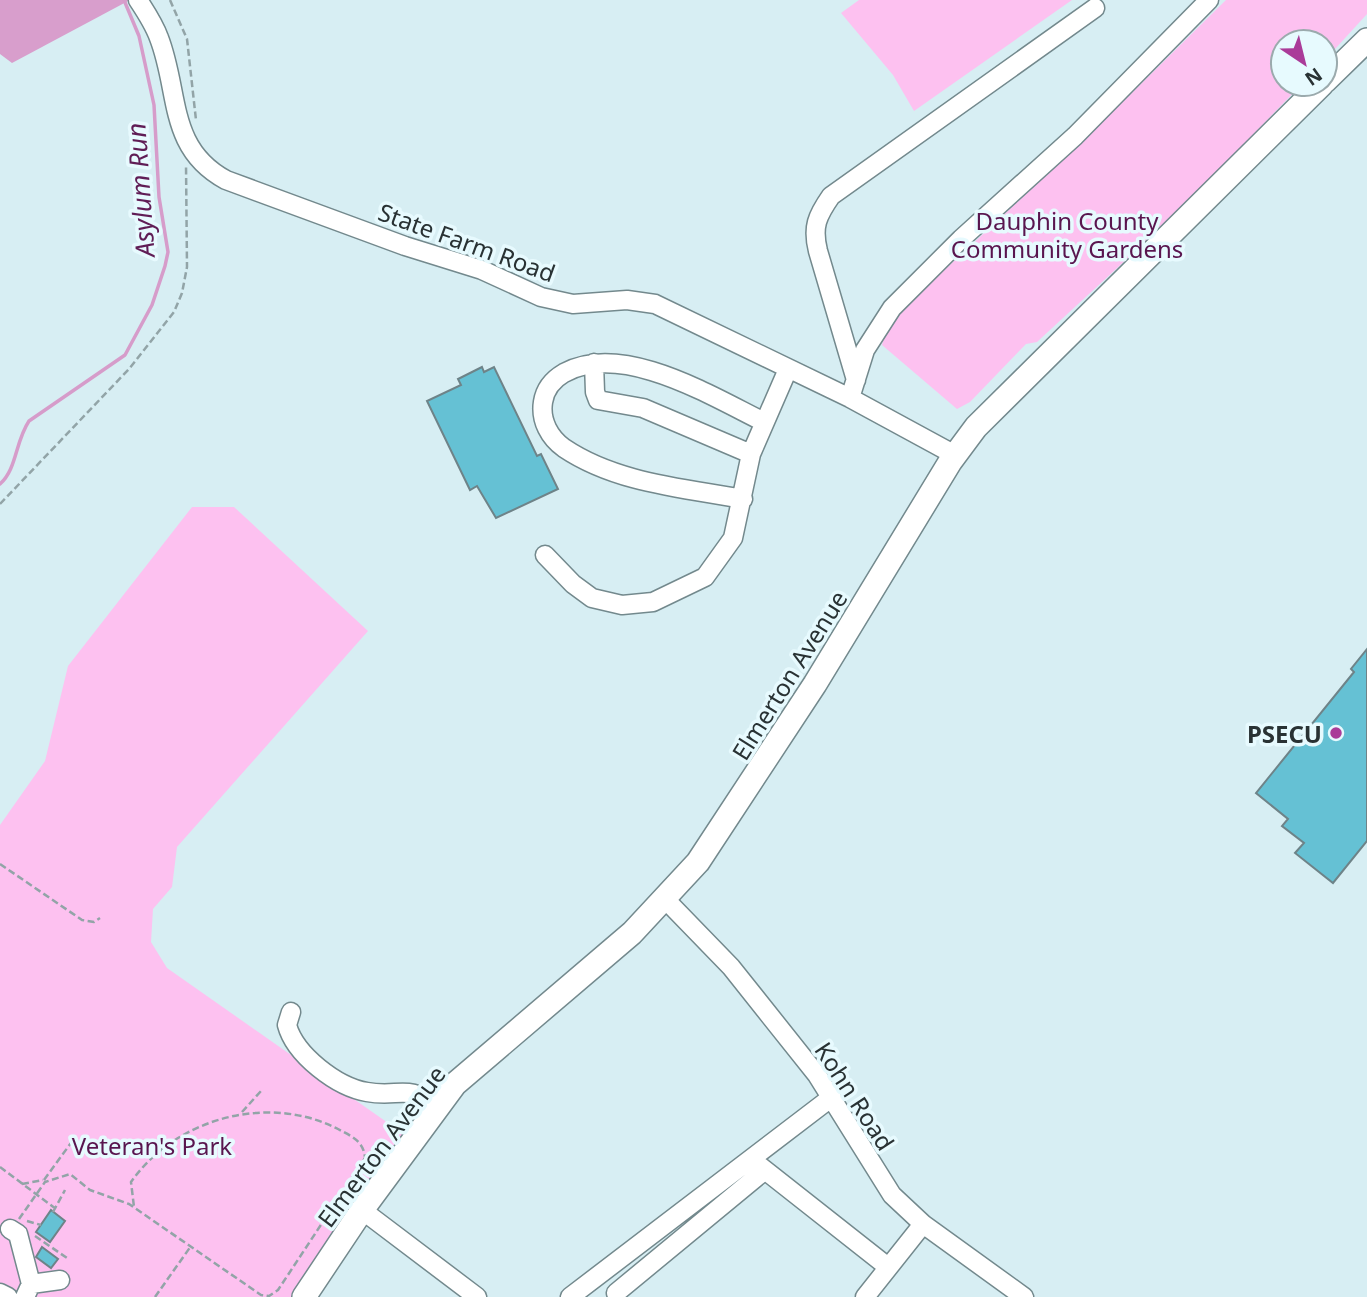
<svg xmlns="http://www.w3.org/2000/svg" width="1367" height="1297" viewBox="0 0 1367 1297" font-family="'Noto Sans',sans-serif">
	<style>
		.green { fill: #fdc1f0 }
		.forest { fill: #d89ecc }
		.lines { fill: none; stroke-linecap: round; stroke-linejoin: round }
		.stream { stroke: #d69cca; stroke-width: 3.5 }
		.building { fill: #65c1d4; stroke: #6e8388; stroke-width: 2 }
		.minor-casing { stroke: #73898d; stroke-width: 21 }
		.major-casing { stroke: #73898d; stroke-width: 26 }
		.path { stroke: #92a4a7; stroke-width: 2.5; stroke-dasharray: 7 3.5; stroke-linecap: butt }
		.minor { stroke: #fff; stroke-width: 18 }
		.major { stroke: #fff; stroke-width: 23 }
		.poi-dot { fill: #aa3b99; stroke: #e7fafe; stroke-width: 2.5 }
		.labels { text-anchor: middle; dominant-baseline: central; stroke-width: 7; stroke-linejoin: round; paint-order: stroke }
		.park-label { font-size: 24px; fill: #59154f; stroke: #e7fafe }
		.street-label { font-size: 24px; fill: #293234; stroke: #e7fafe }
		.poi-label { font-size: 24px; font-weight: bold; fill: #293234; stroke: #e7fafe; text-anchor: end }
		.water-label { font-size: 26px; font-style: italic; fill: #601d56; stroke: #e7fafe }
	</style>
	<rect width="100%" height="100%" fill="#d7eef3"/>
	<path class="green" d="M859,0H1072L914,111L893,75L841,13Z
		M1226,0H1367V14L1325,60V42H1283V84H1302L1180,210L1037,342L1026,344L970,402L957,409L882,345L887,328L896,315L1082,142Z
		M192,507H234L368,631L177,847L172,887L153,909L151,942L167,968L408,1137L297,1297H18L0,1287V825L45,761L68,666Z"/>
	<path class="forest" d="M0,0H130L12,63L0,54Z"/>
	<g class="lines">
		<path class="stream" d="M0,484C17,469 15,442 29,421L125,355L152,305L165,266L168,252L159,197L154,105L139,36L124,0"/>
	</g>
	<path class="building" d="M482,367L484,372L494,367L537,456L541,454L558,489L496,518L477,486L470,490L427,401L461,385L458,379Z
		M1367,649V841L1333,883L1295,853L1304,843L1282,826L1288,819L1256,793L1354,672L1351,669Z
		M51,1210L65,1221L50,1242L36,1232Z
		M42,1247L58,1259L51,1268L36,1257Z"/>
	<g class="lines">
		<g class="minor-casing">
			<path id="minor" d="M138,0C146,12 154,24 159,38C180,92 167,148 226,180L405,246L482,270L541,297L573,304L627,300L655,304L850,398L955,455
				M594,363L595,392L598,400L643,408L751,454
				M856,380L818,251C812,227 817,216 831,196L1095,8
				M850,398L865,350L892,308L961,239L1075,136L1209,0
				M743,499C683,488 616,483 564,448C550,438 540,421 543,402C545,389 552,380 564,373C622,341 711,396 764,422
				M545,555L573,584L592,598L622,605L653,602L705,577L733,538L751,454L788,369
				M666,900L731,967L817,1075L892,1195L923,1224L1024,1297
				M291,1012L287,1025C295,1055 337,1087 367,1092C400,1098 405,1083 439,1106
				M756,1163L888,1267
				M362,1210L477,1297
				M10,1229L18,1234L31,1284L25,1297
				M31,1284L60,1280
				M0,1293L8,1297
				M616,1293L765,1170
				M570,1297L832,1097
				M865,1297L923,1224"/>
		</g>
		<g class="major-casing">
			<path id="major" d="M1325,81L1367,40
				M304,1297L362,1210L455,1084L632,933L698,862L815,684L950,462L976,427L1322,84"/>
		</g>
		<path class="path" d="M170,0L187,39L196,120
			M0,504L129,369L174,312L182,293L187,267L186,164
			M0,864L82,920L94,922L100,918
			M242,1112L261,1091
			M0,1167L56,1209
			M44,1180L76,1136
			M22,1184L43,1180
			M53,1212L65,1190
			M19,1219L45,1182L70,1174L90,1190L129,1204L261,1295L269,1296L278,1290L365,1158C364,1141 351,1136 338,1129C268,1093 176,1118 131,1182L134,1207
			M27,1221L41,1225
			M35,1236L67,1258
			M155,1297L191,1246"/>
		<use href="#minor" class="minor"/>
		<use href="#major" class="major"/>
	</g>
	<circle class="poi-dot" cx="1336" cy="733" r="7"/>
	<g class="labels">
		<g class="park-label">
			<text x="1067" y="220">Dauphin County<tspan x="1067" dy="28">Community Gardens</tspan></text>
			<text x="152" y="1145">Veteran's Park</text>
		</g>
		<g class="street-label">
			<text transform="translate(467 242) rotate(20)">State Farm Road</text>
			<text transform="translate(789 675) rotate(-58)">Elmerton Avenue</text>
			<text transform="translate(855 1096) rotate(57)">Kohn Road</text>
			<text transform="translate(381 1146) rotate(-53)">Elmerton Avenue</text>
		</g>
		<g class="poi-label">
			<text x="1322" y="733">PSECU</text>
		</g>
		<g class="water-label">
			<text transform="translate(140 190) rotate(-94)">Asylum Run</text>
		</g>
	</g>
	<g transform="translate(1304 63) rotate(145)"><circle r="33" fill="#e7fafe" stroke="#9baaad" stroke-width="2"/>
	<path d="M0-5L12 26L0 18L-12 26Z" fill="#aa3b99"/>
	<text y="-10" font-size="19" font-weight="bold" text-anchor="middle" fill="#293234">N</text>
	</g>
</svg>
